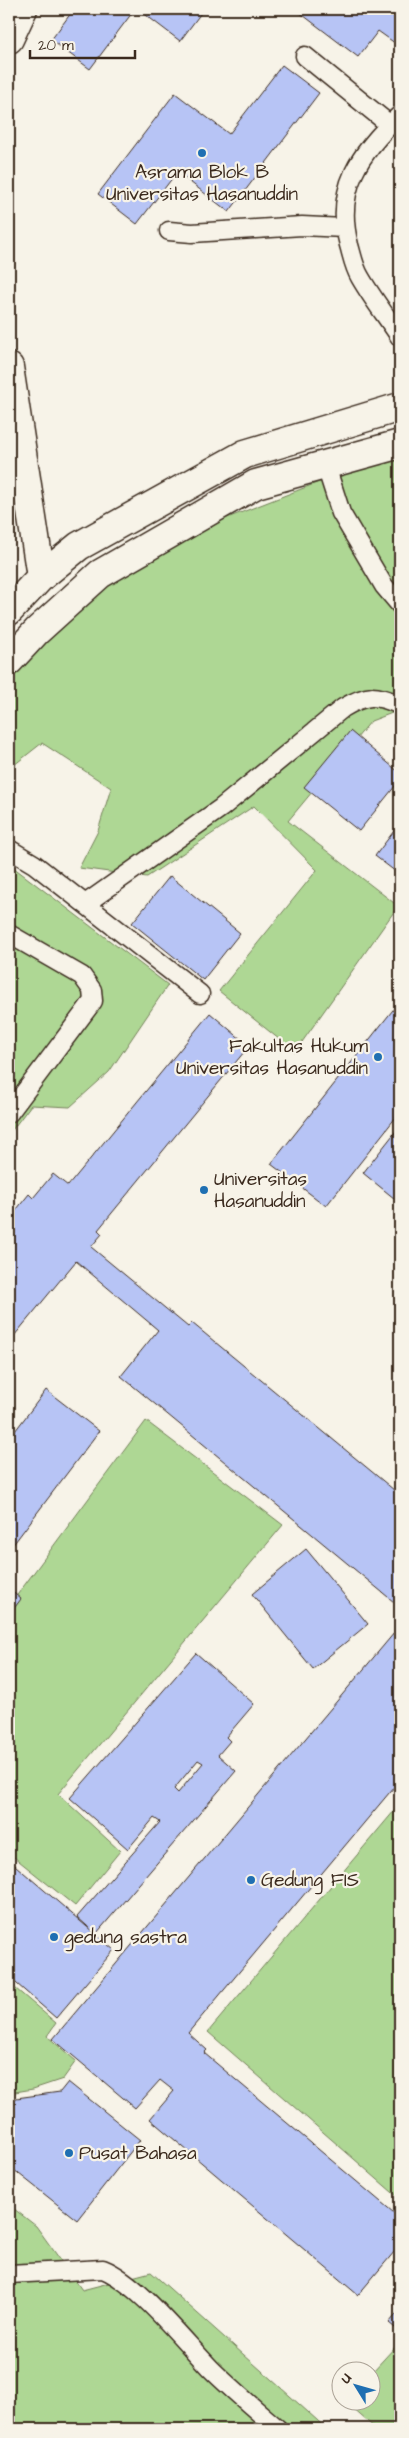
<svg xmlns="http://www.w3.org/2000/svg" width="409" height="2438" viewBox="0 0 409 2438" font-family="'Architects Daughter',sans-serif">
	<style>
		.green { fill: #aed794; stroke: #748059 }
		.building { fill: #b7c4f5; stroke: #3b2a1e; fill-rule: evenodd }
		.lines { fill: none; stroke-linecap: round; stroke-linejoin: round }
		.lane-casing { stroke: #3b2a1e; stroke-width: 21 }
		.street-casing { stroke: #3b2a1e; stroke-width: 31 }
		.secondary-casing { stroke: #3b2a1e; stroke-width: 31 }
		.lane { stroke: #f7f3e8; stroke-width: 18 }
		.street { stroke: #f7f3e8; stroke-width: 28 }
		.secondary { stroke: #f7f3e8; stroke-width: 28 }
		.poi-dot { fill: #1f6fb2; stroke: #f7f3e8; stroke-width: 2 }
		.labels { text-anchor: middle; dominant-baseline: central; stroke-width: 4.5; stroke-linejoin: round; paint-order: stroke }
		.poi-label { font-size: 19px; fill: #3b2a1e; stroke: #f7f3e8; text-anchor: start }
	</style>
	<rect width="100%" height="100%" fill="#f7f3e8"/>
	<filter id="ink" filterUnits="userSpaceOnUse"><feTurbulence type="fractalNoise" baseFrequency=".02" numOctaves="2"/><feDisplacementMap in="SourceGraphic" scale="10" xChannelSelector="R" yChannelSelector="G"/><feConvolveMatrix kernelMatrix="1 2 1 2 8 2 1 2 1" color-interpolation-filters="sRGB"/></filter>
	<g filter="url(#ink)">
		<path class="green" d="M400,453V710L371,721L288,821L398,906L295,1052L219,991L317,870L254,806L147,877L79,868L98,831L111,788L42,743L9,769V681L50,636L109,584L217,522L383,457Z
			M9,864L168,985L109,1072L70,1107L31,1105L9,1134Z
			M146,1421L283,1525L58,1794L120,1851L75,1906L9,1853V1606Z
			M400,1804V2199L208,2032Z
			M9,1983L56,2023L47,2036L76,2061L63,2079L33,2089L9,2093Z
			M9,2205L36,2226L82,2290L151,2272L327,2429H9Z
			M396,2346L400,2349V2429H376L344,2401L372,2400V2372Z"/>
		<path class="building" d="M74,9H135L90,69L51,40Z
			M138,9H204L180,41Z
			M295,9H400V44L399,46L378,31L358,57Z
			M282,65L319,93L229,212L177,172L137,224L98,194L175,93L229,134Z
			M350,731L400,773V780L359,831L304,787Z
			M400,823V875L375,856Z
			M170,876L240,933L203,980L132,923Z
			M400,1001V1112L326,1206L271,1164Z
			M210,1013L249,1046L98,1230L102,1234L91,1247L188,1327L192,1323L400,1495V1607L121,1376L158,1330L76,1261L9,1342V1219L29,1194L33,1198L53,1174L68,1186Z
			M400,1126V1203L363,1173Z
			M46,1390L99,1431L9,1550V1439Z
			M306,1549L368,1624L313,1669L252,1594Z
			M9,1589L21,1599L9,1615Z
			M400,1626V1780L188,2033L207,2050L204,2053L400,2218V2245L358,2295L150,2119L174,2091L160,2080L135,2108L53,2039Z
			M196,1653L254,1704L226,1737L230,1741L218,1755L236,1771L96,1934L77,1917L160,1822L154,1818L128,1849L70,1798ZM198,1760L203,1763L178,1793L174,1789Z
			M9,1860L114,1950L56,2018L9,1977Z
			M68,2082L140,2140L77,2220L9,2166V2099L60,2092Z
			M400,2310V2332L389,2323Z"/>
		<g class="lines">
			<g class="lane-casing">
				<path id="lane" d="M305,56L390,125
					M400,115C360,152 334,189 349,245C352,255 354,267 360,277C372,298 387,317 400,337
					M169,231L192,233L302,226L344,228
					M325,463L341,513L384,586L400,605
					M9,849L34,864L85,904L221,808L343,708C367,694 375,694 400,705
					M85,904L200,994
					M9,934L82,976L92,990L93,1001L9,1113
					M9,2274L103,2269C138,2283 183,2340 210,2368C231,2389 255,2409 278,2429"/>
			</g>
			<g class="street-casing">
				<path id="street" d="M9,39L23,9
					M9,367L41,577"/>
			</g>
			<g class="secondary-casing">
				<path id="secondary" d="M9,611L41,577L79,546L245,454L400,407
					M9,661L37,631L100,574L256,484L400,444"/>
			</g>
			<use href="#lane" class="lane"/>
			<use href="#street" class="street"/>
			<use href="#secondary" class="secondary"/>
		</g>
	</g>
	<g class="poi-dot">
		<circle cx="202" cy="153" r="5"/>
		<circle cx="378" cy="1057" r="5"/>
		<circle cx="204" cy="1190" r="5"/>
		<circle cx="251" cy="1880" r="5"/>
		<circle cx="54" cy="1937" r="5"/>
		<circle cx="69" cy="2153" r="5"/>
	</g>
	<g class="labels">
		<g class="poi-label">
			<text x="202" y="172" text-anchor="middle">Asrama Blok B<tspan x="202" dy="22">Universitas Hasanuddin</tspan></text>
			<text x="368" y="1046" text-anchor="end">Fakultas Hukum<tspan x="368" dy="22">Universitas Hasanuddin</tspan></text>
			<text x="214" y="1179">Universitas<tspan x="214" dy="22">Hasanuddin</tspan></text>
			<text x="261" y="1880">Gedung FIS</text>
			<text x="64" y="1937">gedung sastra</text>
			<text x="79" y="2153">Pusat Bahasa</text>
		</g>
	</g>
	<rect width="409" height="2438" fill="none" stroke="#f7f3e8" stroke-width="30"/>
	<rect x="15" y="15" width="379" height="2408" fill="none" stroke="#3b2a1e" stroke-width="2" filter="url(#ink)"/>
	<g transform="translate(356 2386) rotate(307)"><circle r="24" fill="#f7f3e8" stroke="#aca397"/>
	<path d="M0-4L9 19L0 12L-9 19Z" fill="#1f6fb2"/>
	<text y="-8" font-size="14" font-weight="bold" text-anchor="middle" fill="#3b2a1e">U</text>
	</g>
	<path d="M30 50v8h105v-8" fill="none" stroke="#3b2a1e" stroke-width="2.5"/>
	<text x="38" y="50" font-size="15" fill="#3b2a1e" stroke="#f7f3e8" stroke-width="4" paint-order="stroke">20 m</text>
</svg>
